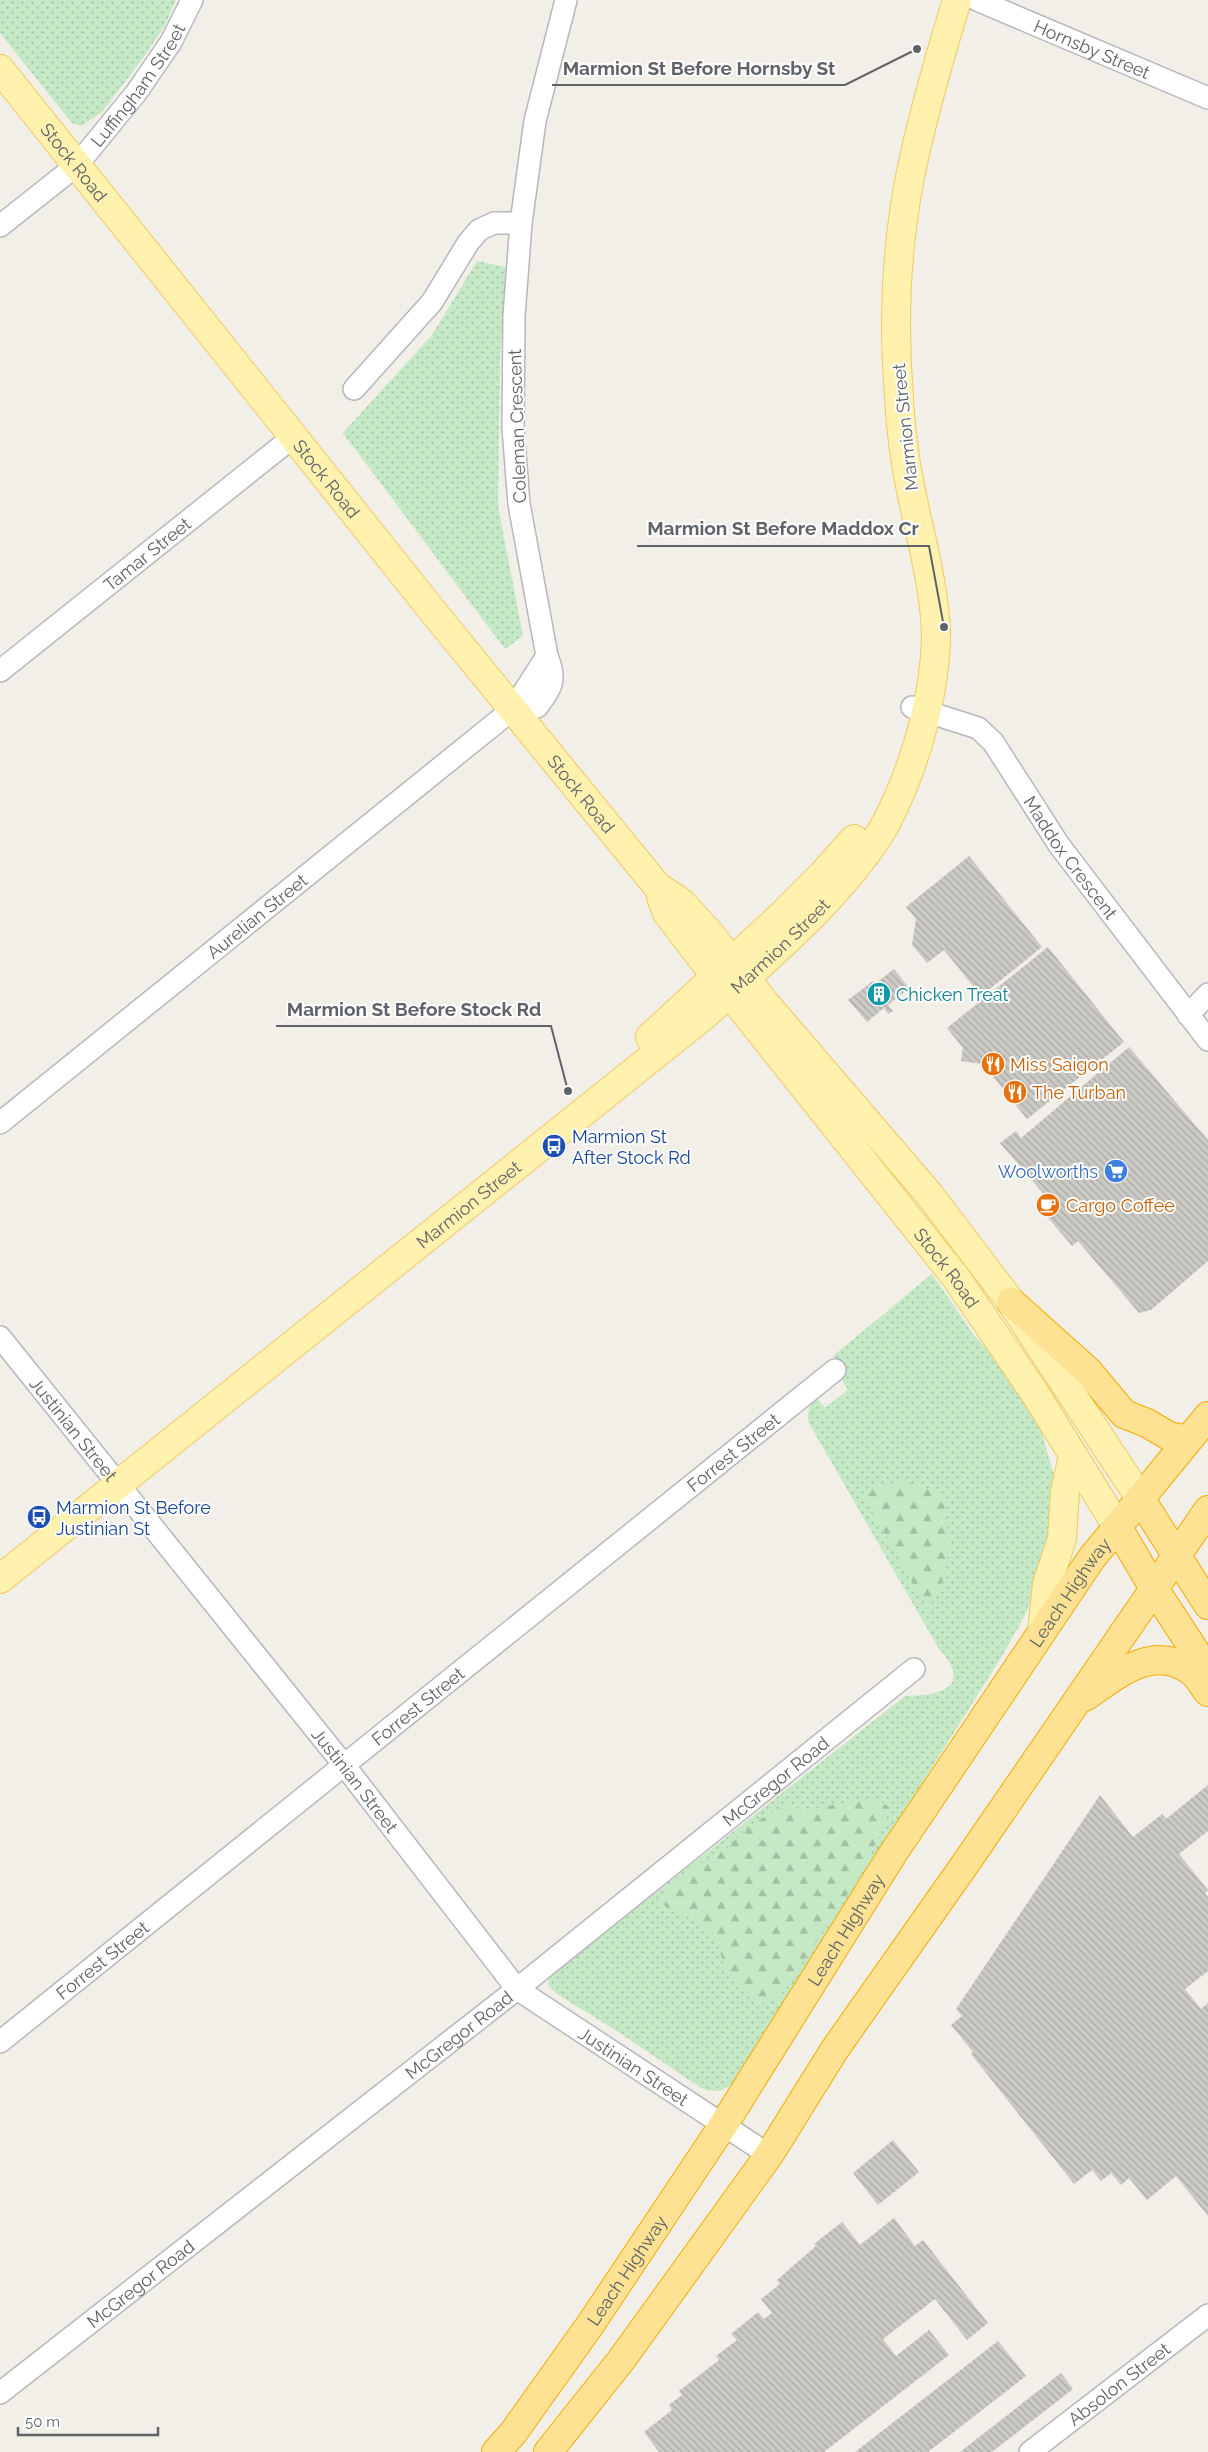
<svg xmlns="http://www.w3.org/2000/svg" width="1208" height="2452" viewBox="0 0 1208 2452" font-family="Raleway,sans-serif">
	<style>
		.grass { fill: url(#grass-dots) }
		.forest { fill: url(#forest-firs) }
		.building { fill: url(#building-back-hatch) }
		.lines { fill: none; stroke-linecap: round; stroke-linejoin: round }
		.minor-casing { stroke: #b5b8bc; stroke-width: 24 }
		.major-casing { stroke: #f2c960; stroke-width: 30 }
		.highway-casing { stroke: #f9ab00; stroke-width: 30 }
		.minor { stroke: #fff; stroke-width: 21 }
		.major { stroke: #fff2af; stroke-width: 28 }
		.highway { stroke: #fde293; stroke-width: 28 }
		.labels { text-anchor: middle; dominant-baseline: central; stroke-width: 4; stroke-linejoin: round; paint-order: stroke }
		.street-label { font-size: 18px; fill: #5f6368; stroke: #fff }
		.culture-label { font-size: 18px; fill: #0d838f; stroke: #fff; text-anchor: start }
		.food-label { font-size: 18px; fill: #c56008; stroke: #fff; text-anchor: start }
		.transit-label { font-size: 18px; fill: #164399; stroke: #fff; text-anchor: start }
		.shop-label { font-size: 18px; fill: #366cbe; stroke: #fff; text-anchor: end }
		.leader { fill: none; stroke: #5f6368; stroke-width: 2 }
		.callout-dot { fill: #5f6368; stroke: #fff; stroke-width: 2 }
		.callout-label { font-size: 19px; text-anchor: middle; font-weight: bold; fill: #5f6368; stroke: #fff; stroke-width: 4; stroke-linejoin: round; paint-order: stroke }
	</style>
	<defs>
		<pattern id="grass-dots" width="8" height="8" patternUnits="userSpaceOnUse" patternTransform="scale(1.25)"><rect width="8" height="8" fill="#c5e8c5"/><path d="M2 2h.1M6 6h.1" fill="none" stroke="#a3c0a4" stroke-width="1.8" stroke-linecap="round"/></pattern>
		<pattern id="forest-firs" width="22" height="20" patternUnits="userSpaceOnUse" patternTransform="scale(1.25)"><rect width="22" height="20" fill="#c5e8c5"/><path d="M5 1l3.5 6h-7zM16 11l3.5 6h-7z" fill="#a3c0a4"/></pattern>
		<pattern id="building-back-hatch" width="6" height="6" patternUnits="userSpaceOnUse" patternTransform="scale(1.25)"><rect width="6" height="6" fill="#cccac5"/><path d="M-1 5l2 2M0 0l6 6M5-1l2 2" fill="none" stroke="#a9a8a4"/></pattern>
	</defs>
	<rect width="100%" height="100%" fill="#f1efe8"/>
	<path class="grass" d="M0,0H176L165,25L143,58L102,112L81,126L72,123L0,33Z
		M477,261L506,267L500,363L498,506L523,636L505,649L343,433L432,335Z
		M932,1274L973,1334L1009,1374L1042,1433L1055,1479L1051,1555L1023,1619L1002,1656L734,2082C723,2092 716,2093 701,2088L617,2031L557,1994L548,1985L549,1977L905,1696C940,1696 974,1687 939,1649L809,1423C807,1413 808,1405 817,1398L825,1408L848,1390L841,1378L847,1372L833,1356Z"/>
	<path class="forest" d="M905,1481L942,1495C951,1538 953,1572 928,1609L862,1494L871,1488Z
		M861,1800H879L890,1808C867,1876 816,1940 777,2000L761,2003L741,1991L726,1972L715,1935L697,1920L658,1903L668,1883L727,1848L750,1825L785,1805L806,1810Z"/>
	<path class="building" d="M969,856L1042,947L981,996L944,950L927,963L912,945L916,919L906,907Z
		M1048,947L1124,1042L1027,1119L983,1064L961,1061L963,1048L947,1028Z
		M894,969L909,988L888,1005L893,1011L888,1014L884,1008L867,1022L848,1000L873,981L875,984Z
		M1129,1047L1208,1140V1261L1151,1310L1139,1313L1078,1241L1072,1246L1039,1207L1048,1199L1000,1143L1016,1131L1021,1138Z
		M1208,1785V1831L1179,1854L1208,1890L1205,1893L1208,1897V1971L1185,1989L1201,2009L1208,2003V2216L1176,2176L1147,2200L1129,2178L1121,2185L1111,2173L1101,2181L1092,2170L1074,2184L971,2054L973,2052L951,2025L962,2016L956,2009L1100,1795L1133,1837L1162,1814L1166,1819Z
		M893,2140L919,2172L878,2205L853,2173Z
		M894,2218L915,2246L923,2240L988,2323L967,2340L935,2299L883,2339L896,2356L929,2330L949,2355L824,2452H659L644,2432L672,2410L669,2405L682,2395L679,2391L719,2360L716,2356L737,2340L731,2334L758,2312L764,2319L772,2313L761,2299L780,2284L777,2280L816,2246L814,2244L842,2222L860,2245Z
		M998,2341L1026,2376L928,2452H855Z
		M1061,2373L1073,2389L992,2452H960Z"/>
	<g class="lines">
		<g class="minor-casing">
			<g id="minor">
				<path id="s1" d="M977,0L1208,98"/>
				<path id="s2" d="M0,226L77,165L136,93L171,42L192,0"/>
				<path d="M354,389L432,302L468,243L479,230L494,223H521"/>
				<path id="s3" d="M0,671L293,437"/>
				<path id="s4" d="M912,707L978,728L993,742L1059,845L1208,1040"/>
				<path d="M513,709L537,707C552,687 557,680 547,656L519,504L513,428L514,316L521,223L535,121L566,0"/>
				<path d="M1188,1015L1208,994"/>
				<path id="s5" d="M0,1123L513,709L547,656"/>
				<path id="s6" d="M0,1337L344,1765L517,1989L769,2155"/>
				<path id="s7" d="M0,2042L835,1370"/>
				<path id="s8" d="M0,2393L517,1989L914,1669"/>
				<path id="s9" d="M1030,2452L1208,2315"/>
			</g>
		</g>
		<g class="major-casing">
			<g id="major">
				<path id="s10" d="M0,69L435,614L657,886L682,903L711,935L766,1004L929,1194L1011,1302L1140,1498"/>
				<path id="s11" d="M661,897L667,913L699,955L957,1279L1036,1395L1117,1526"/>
				<path d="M650,1037L783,914L822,875L854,839"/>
				<path id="s12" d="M0,1579L706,1014C765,960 845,894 885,825C900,797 911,768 920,737C929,704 936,668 936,633C934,576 915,520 906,464C903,443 900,420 899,398C893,325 896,249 910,177C922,117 939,59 957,0"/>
				<path d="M1042,1631L1047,1584L1062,1539L1065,1491L1073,1457"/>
			</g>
		</g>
		<g class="highway-casing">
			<g id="highway">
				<path d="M1011,1302L1088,1371L1124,1414L1147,1423L1169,1436L1187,1440"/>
				<path d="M1140,1498L1208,1605"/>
				<path d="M1117,1526L1153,1587L1208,1671"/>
				<path d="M1085,1697C1117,1675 1153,1643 1191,1671C1198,1676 1203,1686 1208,1692"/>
				<path id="s13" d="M496,2452L513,2433L590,2325L724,2124L892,1855L1091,1559L1208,1416"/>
				<path d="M548,2452L622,2359L769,2155L835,2049L968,1860L1208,1510"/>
			</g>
		</g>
		<use href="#minor" class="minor"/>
		<use href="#major" class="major"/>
		<use href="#highway" class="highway"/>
	</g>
	<defs>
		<g id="building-disc" transform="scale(1.25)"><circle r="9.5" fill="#0f9aa8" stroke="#fff"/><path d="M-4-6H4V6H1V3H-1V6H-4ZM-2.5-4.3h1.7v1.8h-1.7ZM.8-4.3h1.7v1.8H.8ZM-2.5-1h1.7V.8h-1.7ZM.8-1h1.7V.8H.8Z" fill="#fff"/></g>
		<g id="restaurant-disc" transform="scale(1.25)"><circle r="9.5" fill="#e8710a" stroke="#fff"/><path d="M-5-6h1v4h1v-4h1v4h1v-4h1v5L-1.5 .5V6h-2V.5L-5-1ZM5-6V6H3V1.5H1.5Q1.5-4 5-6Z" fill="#fff"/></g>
		<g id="bus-disc" transform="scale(1.25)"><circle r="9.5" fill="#1a4fb4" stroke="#fff"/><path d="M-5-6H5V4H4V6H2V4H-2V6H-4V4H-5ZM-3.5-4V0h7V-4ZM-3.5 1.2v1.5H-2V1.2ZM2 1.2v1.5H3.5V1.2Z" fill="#fff"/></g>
		<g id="supermarket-disc" transform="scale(1.25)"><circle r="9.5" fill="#3f7fe0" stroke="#fff"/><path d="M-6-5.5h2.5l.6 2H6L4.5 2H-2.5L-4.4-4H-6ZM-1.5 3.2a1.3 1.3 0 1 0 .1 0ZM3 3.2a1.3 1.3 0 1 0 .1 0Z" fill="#fff"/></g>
		<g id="cafe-disc" transform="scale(1.25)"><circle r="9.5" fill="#e8710a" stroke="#fff"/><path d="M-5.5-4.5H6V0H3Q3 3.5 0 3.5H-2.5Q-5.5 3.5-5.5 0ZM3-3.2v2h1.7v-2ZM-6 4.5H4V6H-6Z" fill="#fff"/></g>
	</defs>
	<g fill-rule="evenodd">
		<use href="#building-disc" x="879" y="994"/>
		<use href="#restaurant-disc" x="993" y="1064"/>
		<use href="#restaurant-disc" x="1015" y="1092"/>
		<use href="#bus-disc" x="554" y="1146"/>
		<use href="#supermarket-disc" x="1116" y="1171"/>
		<use href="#cafe-disc" x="1048" y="1205"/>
		<use href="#bus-disc" x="39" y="1517"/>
	</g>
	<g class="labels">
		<g class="street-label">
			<text stroke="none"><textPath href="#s1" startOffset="125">Hornsby Street</textPath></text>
			<text stroke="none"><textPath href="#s2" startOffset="199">Luffingham Street</textPath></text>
			<text stroke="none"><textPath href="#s10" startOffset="119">Stock Road</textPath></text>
			<text transform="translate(517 426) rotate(-92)">Coleman Crescent</text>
			<text transform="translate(905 427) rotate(-96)">Marmion Street</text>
			<text stroke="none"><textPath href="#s10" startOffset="524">Stock Road</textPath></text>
			<text stroke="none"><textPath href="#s3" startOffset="188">Tamar Street</textPath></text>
			<text stroke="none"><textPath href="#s10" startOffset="929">Stock Road</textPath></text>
			<text stroke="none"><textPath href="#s4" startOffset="229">Maddox Crescent</textPath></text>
			<text stroke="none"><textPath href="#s5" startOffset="330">Aurelian Street</textPath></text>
			<text stroke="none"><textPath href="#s12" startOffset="1005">Marmion Street</textPath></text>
			<text stroke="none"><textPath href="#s12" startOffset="600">Marmion Street</textPath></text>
			<text stroke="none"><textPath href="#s11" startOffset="469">Stock Road</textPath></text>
			<text stroke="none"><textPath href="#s6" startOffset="118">Justinian Street</textPath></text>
			<text stroke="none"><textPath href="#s7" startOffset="941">Forrest Street</textPath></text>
			<text stroke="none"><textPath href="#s13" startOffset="1034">Leach Highway</textPath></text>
			<text stroke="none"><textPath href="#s7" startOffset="536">Forrest Street</textPath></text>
			<text stroke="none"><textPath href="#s6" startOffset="568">Justinian Street</textPath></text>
			<text stroke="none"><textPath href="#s8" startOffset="988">McGregor Road</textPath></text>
			<text stroke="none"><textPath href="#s13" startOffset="629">Leach Highway</textPath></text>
			<text stroke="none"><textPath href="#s7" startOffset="131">Forrest Street</textPath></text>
			<text stroke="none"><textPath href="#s8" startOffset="582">McGregor Road</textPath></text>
			<text stroke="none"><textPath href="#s6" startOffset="972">Justinian Street</textPath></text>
			<text stroke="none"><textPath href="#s13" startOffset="224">Leach Highway</textPath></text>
			<text stroke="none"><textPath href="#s8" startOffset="178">McGregor Road</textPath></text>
			<text stroke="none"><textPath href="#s9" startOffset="112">Absolon Street</textPath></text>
		</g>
		<g class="culture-label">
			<text x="896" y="994">Chicken Treat</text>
		</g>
		<g class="food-label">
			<text x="1010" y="1064">Miss Saigon</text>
			<text x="1032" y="1092">The Turban</text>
			<text x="1066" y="1205">Cargo Coffee</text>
		</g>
		<g class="transit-label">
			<text x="572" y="1136">Marmion St<tspan x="572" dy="21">After Stock Rd</tspan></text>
			<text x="56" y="1507">Marmion St Before<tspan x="56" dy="21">Justinian St</tspan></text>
		</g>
		<g class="shop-label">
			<text x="1098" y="1171">Woolworths</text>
		</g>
	</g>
	<path class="leader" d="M917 49L845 85H552M944 627L929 546H637M568 1091L551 1026H276"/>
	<g class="callout-dot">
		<circle cx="917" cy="49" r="5"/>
		<circle cx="944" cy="627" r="5"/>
		<circle cx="568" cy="1091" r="5"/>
	</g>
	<g class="callout-label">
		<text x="699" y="75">Marmion St Before Hornsby St</text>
		<text x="783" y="535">Marmion St Before Maddox Cr</text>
		<text x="414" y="1016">Marmion St Before Stock Rd</text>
	</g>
	<path d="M18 2427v8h140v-8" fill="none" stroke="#5f6368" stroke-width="2.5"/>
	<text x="25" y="2427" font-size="15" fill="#5f6368" stroke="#ffffff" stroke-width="4" paint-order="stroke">50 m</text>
</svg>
